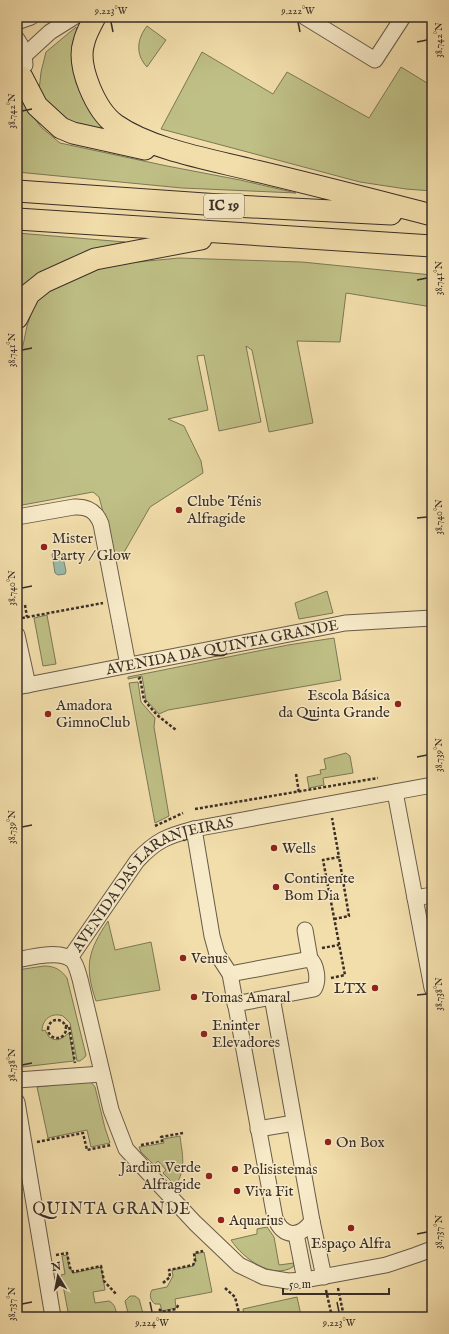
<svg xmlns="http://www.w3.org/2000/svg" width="449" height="1334" viewBox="0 0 449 1334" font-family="'IM FELL English',serif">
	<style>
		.green { fill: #bfc086; stroke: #7c7857 }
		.water { fill: #9bbcad; stroke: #748478 }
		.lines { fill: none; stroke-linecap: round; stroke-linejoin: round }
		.minor-casing { stroke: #685b49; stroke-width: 17 }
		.highway-casing { stroke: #3a2f28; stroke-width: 23 }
		.path { stroke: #3a2f28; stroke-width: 2.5; stroke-dasharray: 3 2; stroke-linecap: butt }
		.minor { stroke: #f7eac8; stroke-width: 15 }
		.highway { stroke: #f2deab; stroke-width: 21 }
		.ticks { fill: none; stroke: #3a2f28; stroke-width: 1.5 }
		.poi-dot { fill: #8f2418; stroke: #f7eac8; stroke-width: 1.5 }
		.labels { text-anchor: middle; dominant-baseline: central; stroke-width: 3; stroke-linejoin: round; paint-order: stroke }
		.shield { fill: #f7eac8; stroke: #736758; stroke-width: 1 }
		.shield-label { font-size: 14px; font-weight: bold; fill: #3a2f28 }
		.poi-label { font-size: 15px; fill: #3a2f28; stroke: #f7eac8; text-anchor: start }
		.street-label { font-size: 15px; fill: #3a2f28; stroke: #f7eac8 }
		.neighbourhood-label { font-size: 16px; letter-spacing: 1px; fill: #3a2f28; stroke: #f7eac8 }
		.neatline { fill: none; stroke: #3a2f28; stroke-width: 1.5 }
		.ticks-label { font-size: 10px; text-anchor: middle; fill: #3a2f28 }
	</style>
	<rect width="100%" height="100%" fill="#f2deab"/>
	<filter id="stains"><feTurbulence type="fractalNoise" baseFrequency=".005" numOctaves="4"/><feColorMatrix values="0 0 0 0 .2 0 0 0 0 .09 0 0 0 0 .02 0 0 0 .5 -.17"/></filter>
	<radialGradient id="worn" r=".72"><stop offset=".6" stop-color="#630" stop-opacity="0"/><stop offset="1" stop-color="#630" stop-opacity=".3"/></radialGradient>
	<path class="green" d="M147,26L166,40L147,67C135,54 137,39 147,26Z
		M76,27L105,125L96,132L78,126L61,116L43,99L39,91L41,72L46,52Z
		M202,52L273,94L287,72L369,118L401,67L432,86V191L406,189L360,182L161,129Z
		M21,100L41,127L60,143L167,166L240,180L296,193L182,188L17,172V104Z
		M17,233L125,242C100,248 71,255 49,269C38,276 27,286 17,295Z
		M179,258L302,262L432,275V307L346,293L340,342L297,341L313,423L269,432L252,350L246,346L261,422L219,431L204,355L197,356L208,410L168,419L184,426L201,461L203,473L150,507L123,554L116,559L99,497L93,492L17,506V361L20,360L27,326L35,303L48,291L95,270L127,263Z
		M327,591L333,613L299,619L295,603Z
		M47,615L56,664L43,666L34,618Z
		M334,638L341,680L168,710L159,714L146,700L142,676L128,679V677L288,645Z
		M138,682L141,702L155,718L154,727L169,816L155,823L129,683Z
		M346,753L350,756L353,773L323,778L324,785L309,788L307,777L321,774L320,770L326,769L324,759Z
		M108,921L115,950L151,942L160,990L96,1001C84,966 88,951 108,921Z
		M44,966C55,966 61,970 67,978L86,1055L85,1057L80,1061H77L70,1023L63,1016C52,1012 42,1019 42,1031L45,1030L49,1037C58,1043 62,1038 69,1033L74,1061L22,1067L19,1064L17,1058V970Z
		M90,1081L95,1087L105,1128L110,1143L91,1147L87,1130L48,1138L37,1087Z
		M180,1136C182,1153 187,1171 175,1185L163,1173L166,1170L158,1161L154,1165L141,1152L139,1147L164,1143L163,1139Z
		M267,1227L274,1237L279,1265L294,1263L293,1267C271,1280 243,1258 231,1240L257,1234V1229Z
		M204,1252L212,1292L175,1299L176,1308L162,1311L160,1304H155C150,1300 149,1295 152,1290L167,1287L173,1276L172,1270L193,1266L196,1261L195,1254Z
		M67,1255L69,1268L72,1270L73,1273L101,1267L105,1290L93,1292L95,1303L109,1301C115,1304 116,1310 117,1317H69L61,1275L65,1274L62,1256Z
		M130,1296H135L139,1299L144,1317H134L133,1316L129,1317L125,1301Z
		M297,1297L301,1315L293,1317H244L243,1309Z"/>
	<path class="water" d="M59,551L62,553L66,571L65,574L58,575L55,573L52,554L54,552Z"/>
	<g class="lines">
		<g class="minor-casing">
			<g id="minor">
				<path d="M305,17L375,60L403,17"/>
				<path d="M17,22L31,17"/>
				<path d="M17,39C23,47 25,55 25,65"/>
				<path d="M25,55L50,32L74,17"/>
				<path d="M17,517L74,507C88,506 96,511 101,524L128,665"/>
				<path d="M17,635L28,685"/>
				<path id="s1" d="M17,687L330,626L345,623L432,618"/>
				<path d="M395,792L415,898"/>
				<path d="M194,829L212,936L217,954L230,974L275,1218C283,1238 300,1238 312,1221"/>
				<path d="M432,895L415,898L432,988"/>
				<path d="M305,930L310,959"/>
				<path id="s2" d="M70,958L137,861C156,840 168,836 194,829L432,785"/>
				<path d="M17,960C31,957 62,949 73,961C77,966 78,973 80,979L111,1110L126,1149L195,1223L239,1265L264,1277L288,1281L305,1280L386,1265L416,1255L432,1249"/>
				<path d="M230,974L310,959C317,965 319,981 314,989L235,1004"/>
				<path d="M272,997L312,1221L324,1277"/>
				<path d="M17,1080L102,1074"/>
				<path d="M17,1102L53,1317"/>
				<path d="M258,1129L294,1123"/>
				<path d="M296,1234L305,1280"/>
			</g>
		</g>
		<g class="highway-casing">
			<path id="highway" d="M95,17C91,25 86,33 84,42C76,66 96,111 116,125C152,150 213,160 256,171C315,185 373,200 432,215
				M22,77L37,106L61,128L73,133L145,149
				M17,191L234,206L391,214
				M17,219L432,246
				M17,318L29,294L44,282L95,259L201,239"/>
		</g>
		<path class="path" d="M25,605L27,617
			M17,619L103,603
			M138,679L140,678L144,700L157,715L176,730
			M296,774L299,793
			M195,809L378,778
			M155,826L183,813
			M334,919L349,916L339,857
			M322,948L339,945
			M331,978L345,975L323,860L339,857L332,818
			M48 1029a9 9 0 1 1 18 0a9 9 0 1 1-18 0Z
			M65,1026H69L75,1063
			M37,1142L83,1133L87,1150L111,1145
			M141,1145L162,1141L161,1137L183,1133
			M56,1255L67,1253L70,1268L72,1269L73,1272L101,1266L104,1281L116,1294
			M163,1283L170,1277L169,1270L193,1265L195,1261L194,1253L203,1251
			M225,1288L235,1297L240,1317
			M338,1288L344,1317
			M326,1290L332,1317
			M159,1309L162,1312L176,1309L179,1304"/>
		<use href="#minor" class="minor"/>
		<use href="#highway" class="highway"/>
	</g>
	<path class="ticks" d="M111,22L113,32M298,22L300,32M417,42L427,40M22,111L32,109M417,280L427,278M22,350L32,348M417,518L427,517M22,588L32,586M417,757L427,755M22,827L32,825M417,995L427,994M22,1065L32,1063M417,1234L427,1232M150,1302L152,1312M337,1302L339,1312M22,1304L32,1302"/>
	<g class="poi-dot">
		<circle cx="179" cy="510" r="4"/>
		<circle cx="44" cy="547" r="4"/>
		<circle cx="398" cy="704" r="4"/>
		<circle cx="48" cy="714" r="4"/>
		<circle cx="274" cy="848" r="4"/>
		<circle cx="276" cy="887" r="4"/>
		<circle cx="183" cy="958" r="4"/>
		<circle cx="375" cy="988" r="4"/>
		<circle cx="194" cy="997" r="4"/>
		<circle cx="204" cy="1034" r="4"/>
		<circle cx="328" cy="1142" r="4"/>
		<circle cx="235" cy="1169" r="4"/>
		<circle cx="209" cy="1176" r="4"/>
		<circle cx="237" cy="1191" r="4"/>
		<circle cx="221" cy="1220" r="4"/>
		<circle cx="351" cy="1228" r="4"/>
	</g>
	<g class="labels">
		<rect class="shield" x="204" y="194" width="40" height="24" rx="3"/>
		<g class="shield-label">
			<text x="224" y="206">IC 19</text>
		</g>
		<g class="poi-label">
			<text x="187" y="501">Clube Ténis<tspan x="187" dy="17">Alfragide</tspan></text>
			<text x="52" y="538">Mister<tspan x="52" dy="17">Party / Glow</tspan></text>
			<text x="390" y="695" text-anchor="end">Escola Básica<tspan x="390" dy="17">da Quinta Grande</tspan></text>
			<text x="56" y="705">Amadora<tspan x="56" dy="17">GimnoClub</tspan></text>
			<text x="282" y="848">Wells</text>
			<text x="284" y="878">Continente<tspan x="284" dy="17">Bom Dia</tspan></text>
			<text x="191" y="958">Venus</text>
			<text x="367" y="988" text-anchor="end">LTX</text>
			<text x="202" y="997">Tomas Amaral</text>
			<text x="212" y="1025">Eninter<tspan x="212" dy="17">Elevadores</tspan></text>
			<text x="336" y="1142">On Box</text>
			<text x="201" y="1167" text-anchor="end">Jardim Verde<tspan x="201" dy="17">Alfragide</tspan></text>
			<text x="243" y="1169">Polisistemas</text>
			<text x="245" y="1191">Viva Fit</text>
			<text x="229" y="1220">Aquarius</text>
			<text x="351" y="1243" text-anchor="middle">Espaço Alfra</text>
		</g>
		<g class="street-label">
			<text stroke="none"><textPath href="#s1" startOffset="209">AVENIDA DA QUINTA GRANDE</textPath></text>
			<text stroke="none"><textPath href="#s2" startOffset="117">AVENIDA DAS LARANJEIRAS</textPath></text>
		</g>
		<g class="neighbourhood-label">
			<text x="112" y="1210">QUINTA GRANDE</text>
		</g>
	</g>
	<rect width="449" height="1334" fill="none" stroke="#f2deab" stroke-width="44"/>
	<g transform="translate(58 1276) rotate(350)" stroke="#f7eac8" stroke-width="3" paint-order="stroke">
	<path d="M0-3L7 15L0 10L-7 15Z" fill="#3a2f28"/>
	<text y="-6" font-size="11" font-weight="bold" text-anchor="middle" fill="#3a2f28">N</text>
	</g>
	<path d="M283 1288v6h106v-6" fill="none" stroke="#3a2f28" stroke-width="2"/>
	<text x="289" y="1288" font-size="12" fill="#3a2f28" stroke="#f7eac8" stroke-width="3" paint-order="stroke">50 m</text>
	<rect x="22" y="22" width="405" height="1290" class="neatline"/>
	<g class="ticks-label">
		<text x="111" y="14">9.223°W</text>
		<text x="298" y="14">9.222°W</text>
		<text transform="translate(438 40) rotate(-90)" y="4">38.742°N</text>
		<text transform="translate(11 111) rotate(-90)" y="4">38.742°N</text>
		<text transform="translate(438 278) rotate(-90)" y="4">38.741°N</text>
		<text transform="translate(11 350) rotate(-90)" y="4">38.741°N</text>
		<text transform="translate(438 517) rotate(-90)" y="4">38.740°N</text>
		<text transform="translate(11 588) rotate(-90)" y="4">38.740°N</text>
		<text transform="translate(438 755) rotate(-90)" y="4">38.739°N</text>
		<text transform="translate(11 827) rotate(-90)" y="4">38.739°N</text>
		<text transform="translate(438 994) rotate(-90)" y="4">38.738°N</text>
		<text transform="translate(11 1065) rotate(-90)" y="4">38.738°N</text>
		<text transform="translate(438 1232) rotate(-90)" y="4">38.737°N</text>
		<text transform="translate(11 1304) rotate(-90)" y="4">38.737°N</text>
		<text x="152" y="1326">9.224°W</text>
		<text x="339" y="1326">9.223°W</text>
	</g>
	<rect width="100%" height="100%" filter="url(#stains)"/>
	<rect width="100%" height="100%" fill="url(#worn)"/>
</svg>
